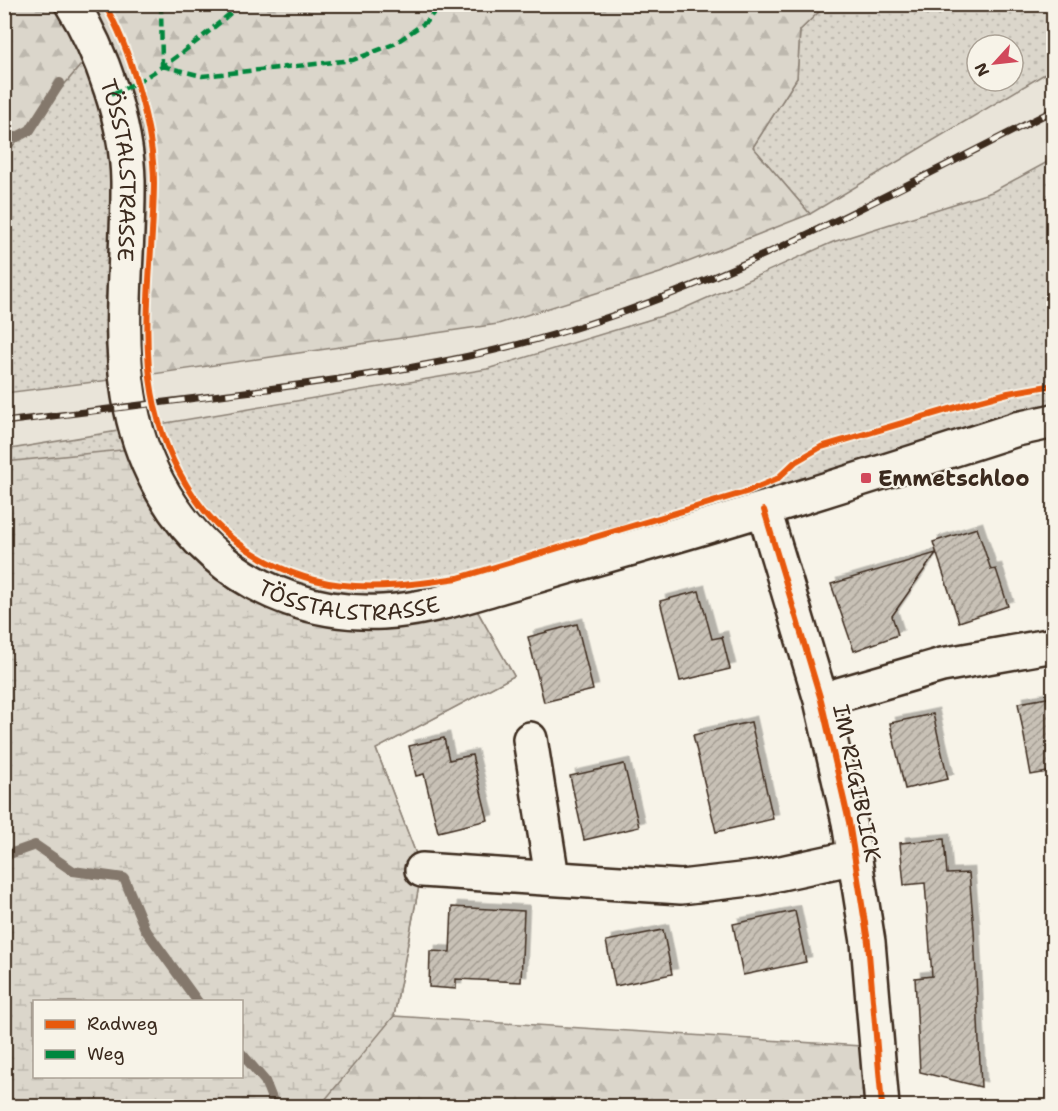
<svg xmlns="http://www.w3.org/2000/svg" width="1058" height="1111" viewBox="0 0 1058 1111" font-family="'Shantell Sans',sans-serif">
	<style>
		.built { fill: #e9e4d9 }
		.grass { fill: url(#grass-dots); stroke: #8b8074; stroke-width: 1.5; fill-rule: evenodd }
		.forest { fill: url(#forest-firs); stroke: #8b8074; stroke-width: 1.5 }
		.wetland { fill: url(#wetland-marsh); stroke: #8b8074; stroke-width: 1.5; fill-rule: evenodd }
		.lines { fill: none; stroke-linecap: round; stroke-linejoin: round }
		.stream { stroke: #84786c; stroke-width: 10 }
		.building { fill: url(#building-hatch); stroke: #3b2a1e; stroke-width: 1.5; filter: url(#shadow) }
		.minor-casing { stroke: #3b2a1e; stroke-width: 38 }
		.major-casing { stroke: #3b2a1e; stroke-width: 38 }
		.minor { stroke: #f7f3e8; stroke-width: 33 }
		.major { stroke: #f7f3e8; stroke-width: 33 }
		.rail-casing { stroke: #3b2a1e; stroke-width: 7 }
		.rail { stroke: #f7f3e8; stroke-width: 4.5; stroke-dasharray: 14; stroke-linecap: butt }
		.quiet { stroke: #00873e; stroke-width: 4.5; stroke-dasharray: 9 4.5; stroke-linecap: butt }
		.cycleway-casing { stroke: #f7f3e8; stroke-width: 10 }
		.cycleway { stroke: #e8590c; stroke-width: 6 }
		.poi-dot { fill: #d1495b; stroke: #f7f3e8; stroke-width: 2 }
		.labels { text-anchor: middle; dominant-baseline: central; stroke-width: 5; stroke-linejoin: round; paint-order: stroke }
		.street-label { font-size: 22px; fill: #3b2a1e; stroke: #f7f3e8 }
		.poi-label { font-size: 22px; font-weight: bold; fill: #3b2a1e; stroke: #f7f3e8; text-anchor: start }
	</style>
	<defs>
		<pattern id="grass-dots" width="8" height="8" patternUnits="userSpaceOnUse" patternTransform="scale(1.5)"><rect width="8" height="8" fill="#dbd6cb"/><path d="M2 2h.1M6 6h.1" fill="none" stroke="#bdb8ae" stroke-width="1.8" stroke-linecap="round"/></pattern>
		<pattern id="forest-firs" width="22" height="20" patternUnits="userSpaceOnUse" patternTransform="scale(1.5)"><rect width="22" height="20" fill="#dbd6cb"/><path d="M5 1l3.5 6h-7zM16 11l3.5 6h-7z" fill="#bdb8ae"/></pattern>
		<pattern id="wetland-marsh" width="20" height="14" patternUnits="userSpaceOnUse" patternTransform="scale(1.5)"><rect width="20" height="14" fill="#dbd6cb"/><path d="M1 5h8M5 5V1M11 12h8M15 12V8" fill="none" stroke="#bdb8ae"/></pattern>
		<pattern id="building-hatch" width="6" height="6" patternUnits="userSpaceOnUse" patternTransform="scale(1.5)"><rect width="6" height="6" fill="#c8c1b6"/><path d="M-1 1l2-2M0 6l6-6M5 7l2-2" fill="none" stroke="#a49d93"/></pattern>
		<filter id="shadow"><feDropShadow dx="5.5" dy="-5.5" stdDeviation="0" flood-color="#0004"/></filter>
	</defs>
	<rect width="100%" height="100%" fill="#f7f3e8"/>
	<filter id="ink" filterUnits="userSpaceOnUse"><feTurbulence type="fractalNoise" baseFrequency=".0167" numOctaves="2"/><feDisplacementMap in="SourceGraphic" scale="12" xChannelSelector="R" yChannelSelector="G"/><feConvolveMatrix kernelMatrix="1 2 1 2 8 2 1 2 1" color-interpolation-filters="sRGB"/></filter>
	<g filter="url(#ink)">
		<path class="built" d="M1053,69V159L992,192L833,242L678,311L487,369L5,450V393L102,382L498,324L660,273L810,214Z"/>
		<path class="grass" d="M826,5H1053V69L810,214L753,147L797,78L800,30ZM977,45H1013V81H977Z
			M96,47L112,94L126,378L5,393V155Z
			M1053,159V425L469,596L514,676L376,749L422,870L394,1016L272,1106H5V450L487,369L678,311L833,242L992,192ZM34,1002H242V1076H34Z"/>
		<path class="forest" d="M5,5H826L800,30L797,78L753,147L810,214L660,273L498,324L126,378L128,178L95,48L5,155Z
			M394,1016L877,1047L882,1106H271Z"/>
		<path class="wetland" d="M141,448L166,499L298,600L468,595L514,676L376,749L422,870L394,1016L320,1106H5V462ZM34,1002H242V1076H34Z"/>
		<g class="lines">
			<path class="stream" d="M4,137H17L30,130L60,83
				M4,856L35,845L73,871L124,878L145,929L198,1002
				M242,1054L265,1081L275,1106"/>
		</g>
		<path class="building" d="M977,528L991,570L996,569L1008,606L959,622L933,542Z
			M936,553L892,616L898,635L854,651L831,584Z
			M699,591L712,639L722,637L730,669L680,681L660,601Z
			M577,624L593,690L544,702L528,637Z
			M1053,697V771L1031,775L1018,703Z
			M933,714L948,779L905,789L890,723Z
			M751,722L773,819L716,832L693,735Z
			M444,738L449,760L472,755L488,820L438,832L424,774L416,776L409,746Z
			M624,764L639,827L584,840L570,776Z
			M944,839L947,874L969,873L974,930L981,1087L920,1072L915,978L932,976L925,883L904,885L900,843Z
			M452,907L524,911L521,982L456,979V989L429,987L430,951L450,952Z
			M795,911L806,962L743,975L733,924Z
			M663,930L672,974L615,986L606,941Z"/>
		<g class="lines">
			<g class="minor-casing">
				<path id="minor" d="M764,510L821,700L849,822L868,942L882,1106
					M821,700L942,665L1054,645
					M530,739L552,877
					M422,870L681,887L758,878L855,857"/>
			</g>
			<g class="major-casing">
				<g id="major">
					<path id="s1" d="M72,4C102,52 127,124 128,181C129,253 117,324 129,396C149,523 250,618 383,612C423,610 462,597 501,586C552,571 603,556 653,542C775,507 896,468 1017,429L1054,421"/>
				</g>
			</g>
			<use href="#minor" class="minor"/>
			<use href="#major" class="major"/>
			<g class="rail-casing">
				<path id="rail" d="M4,422C87,412 170,402 253,391C359,377 466,362 569,330C739,278 895,190 1054,110"/>
			</g>
			<use href="#rail" class="rail"/>
			<path class="quiet" d="M161,4L162,66
				M162,66L202,76L353,60L394,44L426,22L441,4
				M112,94C160,74 202,38 241,4"/>
			<g class="cycleway-casing">
				<path id="cycleway" d="M104,4C131,47 154,133 154,183C153,283 129,379 179,472C193,498 210,521 233,539C307,596 371,591 458,578L746,492L777,479L795,462L821,447L974,402L1008,393L1054,385
					M764,510L821,700L849,822L868,942L882,1106"/>
			</g>
			<use href="#cycleway" class="cycleway"/>
		</g>
	</g>
	<rect class="poi-dot" x="860" y="472" width="12" height="12" rx="3"/>
	<g class="labels">
		<g class="street-label">
			<text stroke="none"><textPath href="#s1" startOffset="176">TÖSSTALSTRASSE</textPath></text>
			<text stroke="none"><textPath href="#s1" startOffset="734">TÖSSTALSTRASSE</textPath></text>
			<text transform="translate(857 783) rotate(78)">IM RIGIBLICK</text>
		</g>
		<g class="poi-label">
			<text x="878" y="478">Emmetschloo</text>
		</g>
	</g>
	<rect width="1058" height="1111" fill="none" stroke="#f7f3e8" stroke-width="24"/>
	<rect x="12" y="12" width="1034" height="1087" fill="none" stroke="#3b2a1e" stroke-width="2" filter="url(#ink)"/>
	<rect x="33" y="1000" width="210" height="78" fill="#f7f3e8" stroke="#aca397" stroke-width="1.5"/>
	<rect x="45" y="1020" width="30" height="9" fill="#e8590c" stroke="#aca397" stroke-width="1.5"/>
	<text x="87" y="1030" font-size="18" fill="#3b2a1e">Radweg</text>
	<rect x="45" y="1050" width="30" height="9" fill="#00873e" stroke="#aca397" stroke-width="1.5"/>
	<text x="87" y="1060" font-size="18" fill="#3b2a1e">Weg</text>
	<g transform="translate(995 63) rotate(243)"><circle r="28" fill="#f7f3e8" stroke="#aca397" stroke-width="1.5"/>
	<path d="M0-4.5L10 22L0 15L-10 22Z" fill="#d1495b"/>
	<text y="-9" font-size="16" font-weight="bold" text-anchor="middle" fill="#3b2a1e">N</text>
	</g>
</svg>
